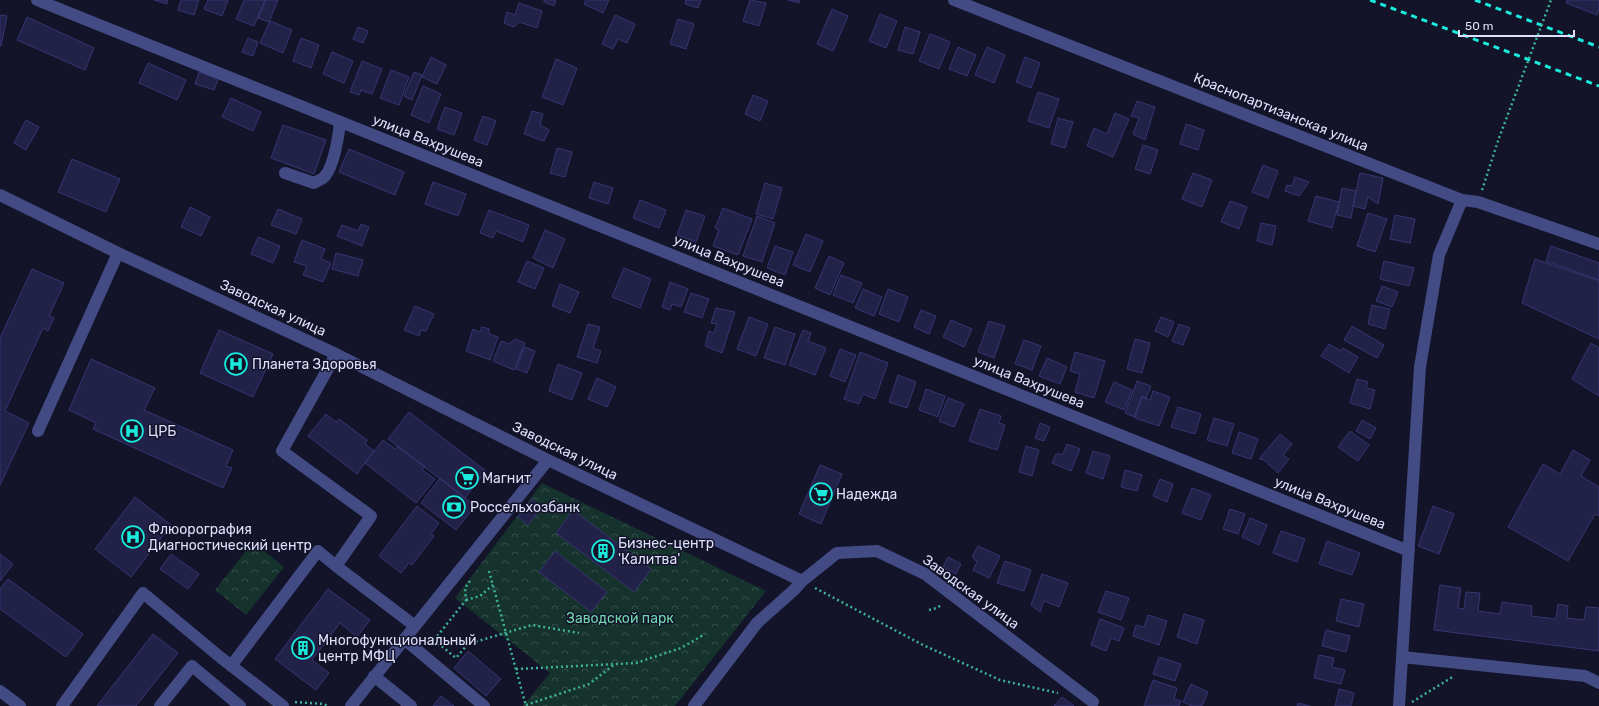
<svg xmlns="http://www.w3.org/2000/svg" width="1599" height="706" viewBox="0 0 1599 706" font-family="Rubik,sans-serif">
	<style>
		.forest { fill: url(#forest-crowns) }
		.building { fill: #222148; stroke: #373572 }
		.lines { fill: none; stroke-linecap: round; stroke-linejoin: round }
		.path { stroke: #3cb297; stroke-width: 2.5; stroke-dasharray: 2 3; stroke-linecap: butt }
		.minor { stroke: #424b83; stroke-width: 12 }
		.rail { stroke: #1bebdd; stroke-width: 3; stroke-dasharray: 6 5; stroke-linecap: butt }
		.path-bridge { stroke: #3cb297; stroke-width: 2.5; stroke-dasharray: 2 3; stroke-linecap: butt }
		.labels { text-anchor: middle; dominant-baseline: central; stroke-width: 3; stroke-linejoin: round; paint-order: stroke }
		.street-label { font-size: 14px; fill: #dedffc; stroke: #131329 }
		.poi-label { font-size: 14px; fill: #dedffc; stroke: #131329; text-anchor: start }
		.park-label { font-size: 14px; fill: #6fd7ac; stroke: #131329 }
	</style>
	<defs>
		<pattern id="forest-crowns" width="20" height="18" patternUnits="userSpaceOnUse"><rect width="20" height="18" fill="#16322d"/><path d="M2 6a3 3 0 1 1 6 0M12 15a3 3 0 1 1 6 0" fill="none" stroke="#374f4c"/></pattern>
	</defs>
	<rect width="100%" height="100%" fill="#131329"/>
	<path class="forest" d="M542,483L766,591L675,706H523L550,673L455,598Z
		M253,542L284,567L246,615L215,590Z"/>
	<path class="building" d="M154,0H168L167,4Z
		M181,0H199L194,15L178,10Z
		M208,0H228L222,16L204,9Z
		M244,0H265L254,26L236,19Z
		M266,0H278L269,22L258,18Z
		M544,0H556L554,6L544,2Z
		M586,0H609L603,13L584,4Z
		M686,0H701L698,8L685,4Z
		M750,0L766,3L759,26L743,21Z
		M788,0H800L799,3Z
		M1567,0H1599V8L1597,15L1566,3Z
		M519,3L542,11L537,28L519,22L514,27L504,23L507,12L515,15Z
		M832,9L848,16L833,51L817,44Z
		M880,14L897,21L886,48L869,41Z
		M0,15L7,16L1,46H0Z
		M615,15L635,24L627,43L618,39L613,49L602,44Z
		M27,17L94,48L85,70L17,40Z
		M678,19L694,24L686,49L670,44Z
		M270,21L292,30L283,53L260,43Z
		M358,27L368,31L363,43L353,39Z
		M905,27L920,32L913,54L898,50Z
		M930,34L950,42L939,69L919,61Z
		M248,38L258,42L253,56L242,52Z
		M301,38L319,45L311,68L293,61Z
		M958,47L976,55L967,76L949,69Z
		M987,47L1005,55L994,83L975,75Z
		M332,52L353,61L344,83L323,74Z
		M431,57L446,65L437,84L422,77Z
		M1025,57L1040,63L1031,88L1016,82Z
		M556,59L577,68L563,105L542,97Z
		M362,61L382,69L372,94L361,90L359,95L350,92Z
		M148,63L186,80L177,100L139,83Z
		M391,70L409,77L399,105L380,98Z
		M199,72L218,79L214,90L195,84Z
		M414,72L422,75L412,100L404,96Z
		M423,86L441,94L429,123L411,115Z
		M1038,92L1059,99L1049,128L1028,121Z
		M753,95L768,101L760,121L745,114Z
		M231,98L261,112L253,131L222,117Z
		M1137,101L1155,107L1145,140L1133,134L1139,118L1131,116Z
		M445,107L462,113L454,135L437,129Z
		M532,111L543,114L540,125L549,130L544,141L524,134Z
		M1115,113L1129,119L1113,157L1087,146L1094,128L1107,134Z
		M483,116L496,121L487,145L474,140Z
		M1058,118L1073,122L1065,148L1051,144Z
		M26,120L39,127L26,150L14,143Z
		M1186,124L1204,130L1198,150L1180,144Z
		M283,125L326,140L314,174L271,158Z
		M1143,145L1158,150L1150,174L1135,169Z
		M557,148L572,152L565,177L550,173Z
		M349,149L404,172L395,195L339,172Z
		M72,159L120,179L106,212L58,192Z
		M1263,165L1278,171L1268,198L1252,192Z
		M1193,173L1212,180L1202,207L1182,199Z
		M1360,173L1383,178L1378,204L1368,197L1365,209L1353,206Z
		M1295,177L1309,182L1299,196L1285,191L1287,185L1292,186Z
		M433,182L466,194L458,216L425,204Z
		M594,182L613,188L608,204L589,198Z
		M765,183L782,188L773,219L756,214Z
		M1342,188L1356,191L1351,218L1337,215Z
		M1316,196L1339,202L1332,228L1308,221Z
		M640,200L666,210L659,228L633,218Z
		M1230,201L1247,207L1239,229L1221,222Z
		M190,207L210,217L201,236L181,227Z
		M723,208L752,219L738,255L713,246L719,230L715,228Z
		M278,209L302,219L296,234L271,225Z
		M489,210L529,225L523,242L496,231L493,238L480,233Z
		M686,210L705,216L696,242L677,235Z
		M1368,213L1387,219L1375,252L1357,246Z
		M1395,215L1415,219L1410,243L1390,239Z
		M757,216L775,223L762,262L743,256Z
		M1261,223L1276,226L1272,245L1257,241Z
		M361,224L369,227L362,246L337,236L342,225L358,231Z
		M545,230L565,239L553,268L533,258Z
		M806,234L823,241L810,272L793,265Z
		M258,237L280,246L273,263L251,254Z
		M302,240L325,249L321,259L331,263L323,282L303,275L307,266L294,262Z
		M775,246L793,252L785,275L767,268Z
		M1551,246L1599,263V280L1546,261Z
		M336,253L363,260L358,276L332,269Z
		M829,256L844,263L830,295L815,288Z
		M1535,259L1599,281V339L1522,303Z
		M527,261L544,268L535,289L518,282Z
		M1384,261L1414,268L1409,286L1380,279Z
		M624,268L651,279L640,308L612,297Z
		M32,269L64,283L49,316L54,318L48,331L43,328L5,411L29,423L0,485V338Z
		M841,275L862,283L853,303L833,295Z
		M670,282L688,289L681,307L672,304L670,310L662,307Z
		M560,284L579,292L570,313L552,306Z
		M1382,286L1398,292L1392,307L1376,301Z
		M863,289L882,297L874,316L855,308Z
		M888,289L908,297L899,322L879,314Z
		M691,293L709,299L702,318L684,312Z
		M1372,305L1390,309L1385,329L1368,324Z
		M415,306L434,314L426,331L421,330L419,336L404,330Z
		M716,308L735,312L722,353L705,346L709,331L714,333L717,324L711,323Z
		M921,310L936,316L929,334L914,327Z
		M749,317L768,324L756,356L737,349Z
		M1161,317L1174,322L1168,337L1155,331Z
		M951,320L972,329L964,347L943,337Z
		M989,321L1005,326L994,358L978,352Z
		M588,324L600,327L593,348L601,351L597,363L577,357Z
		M1179,324L1190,328L1183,345L1172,341Z
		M1352,326L1384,345L1377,358L1344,340Z
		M482,327L489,329V334L498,337L490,360L466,351L473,329L480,332Z
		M775,327L795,334L785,365L764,358Z
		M219,330L273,354L253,397L200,373Z
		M803,330L811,333L808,341L826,348L815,375L789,365Z
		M515,339L525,343L514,370L493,361L501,341L509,344Z
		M1135,339L1150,343L1142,373L1127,369Z
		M1024,340L1041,346L1032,370L1015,364Z
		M1591,343L1599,348V396L1572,379Z
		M1329,344L1341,351L1343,348L1358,357L1349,373L1321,356Z
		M524,347L535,351L527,373L516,369Z
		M840,349L856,355L845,382L830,376Z
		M860,352L888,363L875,399L863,394L859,404L844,399Z
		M1075,352L1105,361L1094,398L1075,392L1080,374L1070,371Z
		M1047,358L1067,367L1060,384L1039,376Z
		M91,359L155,388L144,410L233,450L226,466L232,468L223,488L93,429L96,423L69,410Z
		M558,364L582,373L572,400L549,391Z
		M898,375L916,382L907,408L889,402Z
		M597,378L616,387L607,407L588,399Z
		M1357,379L1368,382L1366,388L1375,390L1370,409L1350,403Z
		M1137,381L1151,386L1146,398L1142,396L1134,417L1125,413Z
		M1114,382L1132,390L1124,410L1105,402Z
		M926,389L945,396L938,417L919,410Z
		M1153,391L1170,397L1159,426L1135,418L1142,397L1150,400Z
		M948,398L964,404L954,427L939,421Z
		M1178,407L1201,414L1195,434L1171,427Z
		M980,409L1001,416L999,423L1005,425L997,450L969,441Z
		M409,412L486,471L465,498L388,439Z
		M326,414L336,422L339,419L367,440L365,444L374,451L357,474L308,436Z
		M1214,418L1234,424L1227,446L1207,440Z
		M1362,420L1376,428L1370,439L1356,431Z
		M1040,423L1050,427L1044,441L1035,438Z
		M1350,431L1369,445L1358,461L1338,447Z
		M1239,432L1258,439L1251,459L1232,453Z
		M1280,434L1292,444L1283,455L1289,459L1278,473L1264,460L1259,459Z
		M383,440L395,449L398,446L425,467L422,470L435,479L416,503L365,463Z
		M1067,444L1080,449L1071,471L1052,463L1056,454H1063Z
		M1026,446L1039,450L1032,476L1019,472Z
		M1573,450L1590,460L1581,476L1599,487V516L1595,514L1568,561L1508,527L1543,464L1560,474Z
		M1093,451L1110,456L1103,479L1086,473Z
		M820,465L842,474L821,524L799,514Z
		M1125,470L1142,475L1137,491L1121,487Z
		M440,478L475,506L456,530L421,503Z
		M1160,479L1173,484L1167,502L1153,496Z
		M1192,488L1211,495L1201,520L1182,513Z
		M135,497L171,525L131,577L95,549Z
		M532,499L542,507L528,525L518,517Z
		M417,506L439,523L431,534L434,536L412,565L409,563L401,573L379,556Z
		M1433,506L1454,514L1439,554L1418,546Z
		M1230,509L1245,514L1238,534L1223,529Z
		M573,510L651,569L634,592L556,533Z
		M1250,518L1267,525L1259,545L1242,537Z
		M1281,531L1305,539L1297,562L1273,553Z
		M1327,541L1360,553L1352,575L1319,564Z
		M978,546L1000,556L989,578L973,570L977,562L972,557Z
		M555,551L607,592L591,612L539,572Z
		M0,554L13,564L0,581Z
		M171,554L199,574L188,589L160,569Z
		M948,557L961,564L956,574L943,567Z
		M1005,561L1031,570L1024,591L997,583Z
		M1042,574L1068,583L1059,607L1044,601L1040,612L1031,605Z
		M8,579L83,634L66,657L0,609V589Z
		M1440,585L1461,588L1458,608L1464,609L1466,592L1480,593L1478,611L1500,614L1502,602L1532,606L1531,616L1556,619L1558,604L1568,606L1567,618L1584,620L1586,607L1599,608V651L1434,630Z
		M328,589L370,620L357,637L340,623L312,660L329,673L316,690L275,659Z
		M1106,591L1129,598L1121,620L1098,612Z
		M1341,599L1364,604L1359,627L1336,621Z
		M1184,614L1204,620L1197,644L1177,637Z
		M1148,615L1167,621L1159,645L1133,636L1136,625L1144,627Z
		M1100,619L1124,628L1119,641L1111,638L1106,651L1091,645Z
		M1326,630L1350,636L1346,652L1322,646Z
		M153,634L178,653L136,706H97Z
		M468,651L501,679L486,696L454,668Z
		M1319,655L1334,658L1332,667L1345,670L1341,684L1314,678Z
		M1159,657L1181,664L1175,681L1153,674Z
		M1153,680L1177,688L1174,699L1181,701L1179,706H1144Z
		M1191,684L1208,692L1202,706H1192L1183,702Z
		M1339,689L1354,693L1351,706H1335Z
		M441,696L454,706H433Z
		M1062,697L1074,706H1054Z
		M1298,703L1310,706H1297Z"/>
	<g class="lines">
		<path class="path" d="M1482,190L1499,138
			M489,571L526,706
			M815,588L923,645L1000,680L1058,693
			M466,600L480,596L493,585
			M929,610L937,608L942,604
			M434,640L456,658L468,644L532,625L579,633
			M431,644L466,600L465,588L470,581
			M516,669L636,663L681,648L705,634
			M295,702L324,704L328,706
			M1412,702L1454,676
			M526,705L589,684L615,664"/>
		<path class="minor" d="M37,0L1409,551
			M954,0L1462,200L1478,202L1599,244
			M285,173L314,183C317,181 323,179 325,176C334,166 339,134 340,122
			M0,195L118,253L336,354L548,460L802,581
			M336,354L282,451L371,516L336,566L415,626
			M38,431L118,253
			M404,639L484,706
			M1402,657L1585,676L1599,683
			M231,666L318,551L336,566
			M374,676L411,706
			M0,691L20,706
			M62,706L143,593L220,657L283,706
			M160,706L192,666L240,706
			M351,706L548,460
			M694,706L757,623L794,590L802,581L837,553L877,551L925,574L1093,702
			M1399,706L1420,367L1439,255L1462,200"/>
		<path class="rail" d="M1370,0L1599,86
			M1475,0L1599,47"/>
		<path class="path-bridge" d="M1499,138L1551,0"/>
	</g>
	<defs>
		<g id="hospital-ring" transform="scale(1.15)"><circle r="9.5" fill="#131329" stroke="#1bebdd" stroke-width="1.5"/><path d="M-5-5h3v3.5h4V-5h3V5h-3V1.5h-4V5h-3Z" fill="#1bebdd"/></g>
		<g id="supermarket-ring" transform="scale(1.15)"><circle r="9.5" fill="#131329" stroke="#1bebdd" stroke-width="1.5"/><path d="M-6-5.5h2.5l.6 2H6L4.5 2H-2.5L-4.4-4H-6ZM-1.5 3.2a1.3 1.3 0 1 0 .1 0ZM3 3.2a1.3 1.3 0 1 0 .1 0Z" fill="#1bebdd"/></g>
		<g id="bank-ring" transform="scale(1.15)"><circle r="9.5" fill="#131329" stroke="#1bebdd" stroke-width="1.5"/><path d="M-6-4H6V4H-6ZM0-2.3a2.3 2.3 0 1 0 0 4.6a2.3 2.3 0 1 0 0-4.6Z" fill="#1bebdd"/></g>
		<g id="building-ring" transform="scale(1.15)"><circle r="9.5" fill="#131329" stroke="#1bebdd" stroke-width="1.5"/><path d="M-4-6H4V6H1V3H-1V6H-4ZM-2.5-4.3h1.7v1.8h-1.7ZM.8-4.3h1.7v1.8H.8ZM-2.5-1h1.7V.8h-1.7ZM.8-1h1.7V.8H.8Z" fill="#1bebdd"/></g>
	</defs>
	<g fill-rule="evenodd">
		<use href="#hospital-ring" x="236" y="364"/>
		<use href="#hospital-ring" x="132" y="431"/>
		<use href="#supermarket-ring" x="467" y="478"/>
		<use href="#supermarket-ring" x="821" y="494"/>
		<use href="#bank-ring" x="454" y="507"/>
		<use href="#hospital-ring" x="133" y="537"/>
		<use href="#building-ring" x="603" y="551"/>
		<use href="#building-ring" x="303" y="648"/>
	</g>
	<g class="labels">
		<g class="street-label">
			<text transform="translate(1281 112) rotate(22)">Краснопартизанская улица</text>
			<text transform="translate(428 141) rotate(22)">улица Вахрушева</text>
			<text transform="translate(729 261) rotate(22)">улица Вахрушева</text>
			<text transform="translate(273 308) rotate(25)">Заводская улица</text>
			<text transform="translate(1029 382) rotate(22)">улица Вахрушева</text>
			<text transform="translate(565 451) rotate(26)">Заводская улица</text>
			<text transform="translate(1330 503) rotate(22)">улица Вахрушева</text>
			<text transform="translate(971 592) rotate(36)">Заводская улица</text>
		</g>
		<g class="poi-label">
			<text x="252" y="364">Планета Здоровья</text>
			<text x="148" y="431">ЦРБ</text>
			<text x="482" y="478">Магнит</text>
			<text x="836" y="494">Надежда</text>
			<text x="470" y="507">Россельхозбанк</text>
			<text x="148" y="529">Флюорография<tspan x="148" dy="16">Диагностический центр</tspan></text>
			<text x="618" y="543">Бизнес-центр<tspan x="618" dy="16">'Калитва'</tspan></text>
			<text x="318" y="640">Многофункциональный<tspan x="318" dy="16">центр МФЦ</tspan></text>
		</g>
		<g class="park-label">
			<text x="620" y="618">Заводской парк</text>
		</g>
	</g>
	<path d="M1459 30v6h115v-6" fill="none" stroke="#dedffc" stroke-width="2"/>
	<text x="1465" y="30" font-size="12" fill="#dedffc" stroke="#131329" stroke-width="3" paint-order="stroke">50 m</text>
</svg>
